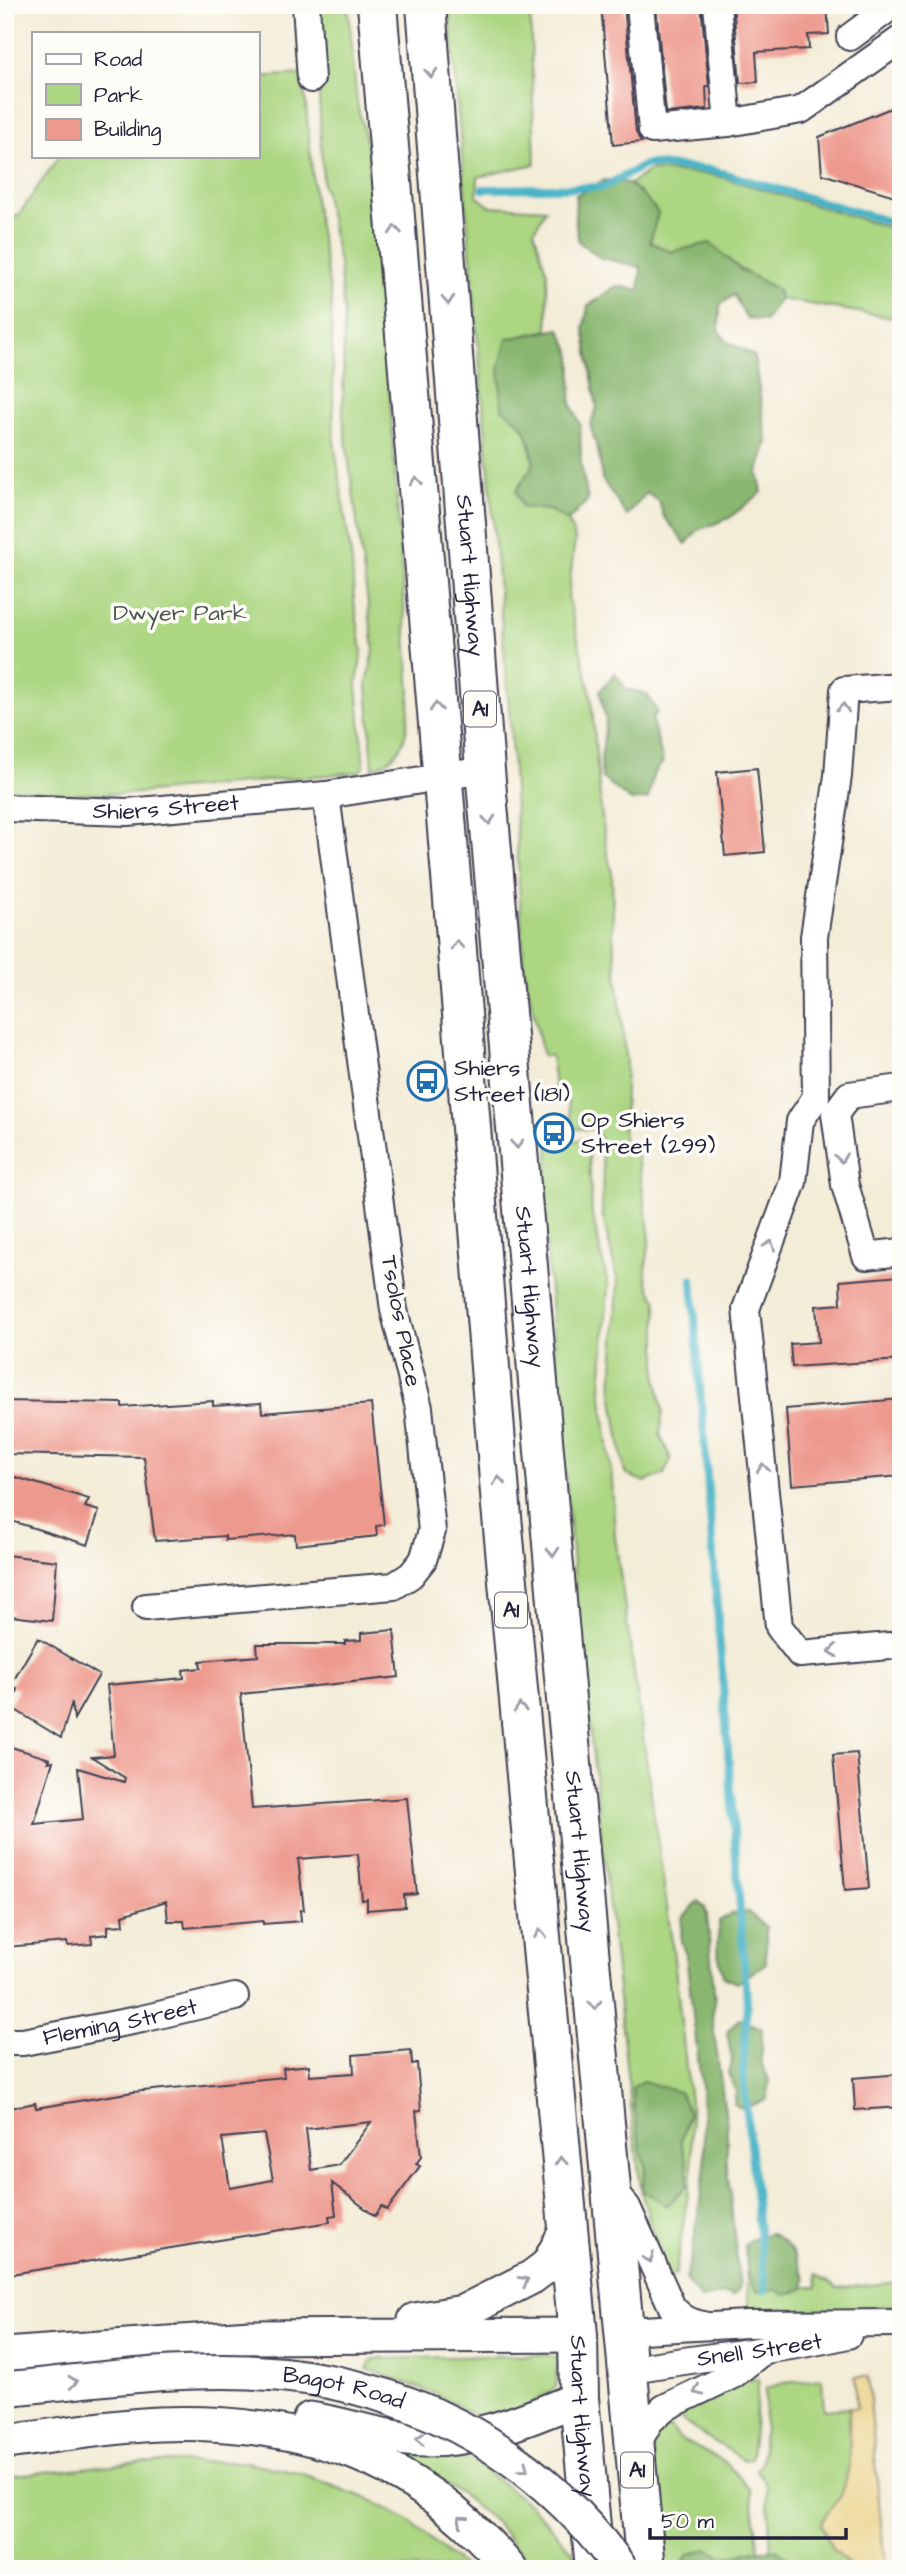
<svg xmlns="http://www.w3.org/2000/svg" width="906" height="2574" viewBox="0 0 906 2574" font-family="'Architects Daughter',sans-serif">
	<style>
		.green { fill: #acd682; stroke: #677c5e; stroke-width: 2; fill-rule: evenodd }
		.forest { fill: #89b770; stroke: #566c56; stroke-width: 2 }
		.sand { fill: #eeda9e; stroke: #887e6c; stroke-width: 2 }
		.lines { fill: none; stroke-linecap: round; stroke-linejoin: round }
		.stream { stroke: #49b4c7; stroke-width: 8 }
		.building { fill: #ee998d; fill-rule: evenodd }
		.minor-casing { stroke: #414052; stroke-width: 30 }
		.major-casing { stroke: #414052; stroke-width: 37 }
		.highway-casing { stroke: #414052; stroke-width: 42 }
		.minor { stroke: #fff; stroke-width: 26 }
		.major { stroke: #fff; stroke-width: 33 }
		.highway { stroke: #fff; stroke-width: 38 }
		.major-bridge-casing { stroke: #414052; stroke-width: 37; stroke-linecap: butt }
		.major-bridge { stroke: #fff; stroke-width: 33 }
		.oneway { stroke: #9c9ca7 }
		.labels { text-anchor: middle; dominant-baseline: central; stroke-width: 7; stroke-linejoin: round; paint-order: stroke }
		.shield { fill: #fdfcf7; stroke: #646373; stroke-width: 2 }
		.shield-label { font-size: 21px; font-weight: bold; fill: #22223b }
		.street-label { font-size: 23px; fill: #22223b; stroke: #fdfcf7 }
		.park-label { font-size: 23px; fill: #4b5850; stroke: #fdfcf7 }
		.poi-label { font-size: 23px; fill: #22223b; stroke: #fdfcf7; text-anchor: start }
	</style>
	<rect width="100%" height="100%" fill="#fdfcf7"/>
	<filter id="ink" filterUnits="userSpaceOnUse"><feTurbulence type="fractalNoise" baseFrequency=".0143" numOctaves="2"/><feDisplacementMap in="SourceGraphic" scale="14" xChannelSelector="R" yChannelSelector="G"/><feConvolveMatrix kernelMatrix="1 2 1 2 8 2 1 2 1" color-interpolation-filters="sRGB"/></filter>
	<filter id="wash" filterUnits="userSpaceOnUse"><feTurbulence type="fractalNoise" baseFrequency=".00686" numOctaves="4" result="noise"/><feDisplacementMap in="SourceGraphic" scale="28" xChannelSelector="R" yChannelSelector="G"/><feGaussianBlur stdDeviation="1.57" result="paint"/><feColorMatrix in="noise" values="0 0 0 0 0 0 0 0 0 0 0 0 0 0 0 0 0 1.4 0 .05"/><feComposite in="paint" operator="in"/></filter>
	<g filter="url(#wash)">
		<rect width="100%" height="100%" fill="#f3ecd7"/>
		<path class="green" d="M315,5H348L357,103L368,148L371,213L378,221L410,693C407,726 410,755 373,768L367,683L374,649L343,416L344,315L339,263L323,184Z
			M449,5H530L535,164L478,177L477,196L489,206L546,209L534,231L547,273L548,330L507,339L521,420L528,436L534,464L516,491L568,521L575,539L568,597L591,695L601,810L606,847L612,873L613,936L626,1063L623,1142L635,1144C640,1173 645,1202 649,1231C652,1256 636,1273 657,1300V1379L663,1411L660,1434L671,1459L664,1474L645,1482L625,1474L612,1392L618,1283L602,1212L603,1170L600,1139L596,1129H573L566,1093L555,1088L551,1056H543L524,969L510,719Z
			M303,74L315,202L331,296L334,441L352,563L354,601L362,650L357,684L364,767L358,772L127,794H63L5,789V217L18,216L59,156H257V77Z
			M650,170L714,175L901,231V319L780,299L778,290L741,270L710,243L670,252L650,242L658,213C650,201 639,195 630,184Z
			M588,1138L592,1214L608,1285L601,1388L612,1478L615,1537L673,1950L691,2111L692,2168L675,2276L666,2275L642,2194L632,2119L576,1600L544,1219L549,1146ZM633,2105L689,2112L681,2141L687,2164V2185L667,2206L657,2198L643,2191L646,2168L641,2153L637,2121Z
			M746,2271L752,2285L789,2292L803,2289V2287H817L816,2274L837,2288L901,2282V2305L749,2317Z
			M545,2355L558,2358L556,2387L527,2406L479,2419L439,2395L367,2369L373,2359Z
			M759,2379L751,2459L744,2460C721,2443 695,2434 676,2414L746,2380Z
			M822,2379L824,2410L849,2408L851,2462L843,2491L821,2524L833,2551L854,2569H799L778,2550H771L767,2486L757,2471L762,2462L766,2388L784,2383Z
			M665,2422L681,2440L725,2462L751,2490L759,2551L739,2557L688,2555L678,2569H660L653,2447L658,2429Z
			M387,2448L451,2450L475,2463L531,2506L580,2559V2569H534L496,2523L460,2493Z
			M141,2462H246L298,2473L371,2500L410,2522L465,2569H5V2476Z"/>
		<path class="forest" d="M604,180C611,181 621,181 628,184C636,188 653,206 658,213L650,242L671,252L710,243L741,270L778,290L780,299L765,321L746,318L734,295L720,305L719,332L728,342L754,356L767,442L758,472L762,492L729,518L698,530L686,544L663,515L659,501L646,493L627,516L602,479L599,454L590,425L597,408L584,328L588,306L616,286L639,290L641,267L601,258L579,242L575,220L576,195Z
			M560,329L572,355L571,403L580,424L581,465L588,500L568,521L549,510L522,507L516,491L534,463C528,434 529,426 502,409L499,368L507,339Z
			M615,673L626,689L647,694L657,712L652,720L663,762L653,775L648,799L631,801L602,778L601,760L606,722L600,691Z
			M699,1901L705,1908L707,1915L715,2002L712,2017L727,2126V2168L740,2287L734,2296L724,2294L701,2299L685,2279L692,2255L705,2167L701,2083L686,1955L681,1942L682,1918Z
			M748,1912L766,1927V1963L737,1983L723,1977C722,1968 717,1952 717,1946C717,1937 720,1930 719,1921L731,1914Z
			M739,2019L762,2028L761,2062L769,2080L767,2099L743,2109L734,2104L736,2092L728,2073L732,2061L727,2032Z
			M643,2081L679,2092L689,2112L681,2141L687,2164V2186L666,2206L657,2198L642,2191L646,2168L641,2153L632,2088Z
			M769,2233C793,2243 795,2259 806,2280L803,2289L785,2295L776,2290L757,2292C745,2276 747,2263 745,2245L750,2240Z
			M707,2549C732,2563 731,2556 755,2551C763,2549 771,2550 778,2550L799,2569H678L688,2555Z"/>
		<path class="sand" d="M855,2377H868L885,2569H854L833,2551L821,2523L843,2491L850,2462L849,2408H857Z"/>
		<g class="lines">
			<path class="stream" d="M483,189L603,187L647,164L712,170L901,225
				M692,1279L747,2001L743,2075L765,2290"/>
		</g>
		<g id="blocks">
			<path class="building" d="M601,5H624L636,132L641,142L613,145Z
				M656,5H701L709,86H706L707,109L666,113Z
				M733,5H827L829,34L808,35L809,49L756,52L758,82L740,83Z
				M901,104V198L822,174L819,137Z
				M757,768L765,852L725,856L717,772Z
				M901,1276V1360L792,1367L790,1344L819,1342L816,1306L841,1304L840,1281Z
				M901,1399V1476L792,1485L786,1409Z
				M5,1401L122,1403V1407L213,1401V1406L261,1403L262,1413L371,1404L384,1525L376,1526L377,1536L296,1545L295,1534L225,1540V1536L155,1541L144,1457L5,1454Z
				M5,1474L89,1499L85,1507L99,1511L88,1545L5,1519Z
				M5,1555L57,1561L52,1621L11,1616V1610H5Z
				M394,1630L399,1677L241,1694L252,1809L407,1798L417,1894L404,1895L405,1907L367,1910V1899L362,1900L358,1854L298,1859L304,1910H300L301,1921L263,1924V1921L185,1928L184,1921H168L166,1901L123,1915L124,1925L108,1926V1934L91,1936L92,1944L68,1946L67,1942L5,1947V1745L50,1759L48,1762L53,1761L34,1824L83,1819L78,1768L124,1782L125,1778L92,1757L114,1755L107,1685L184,1678L183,1670L201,1668L200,1661L258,1656L257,1644H345V1641L361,1640V1633Z
				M38,1638L99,1675L74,1719L72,1702L61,1738L9,1706L18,1690L11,1685Z
				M857,1753L869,1888L845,1890L833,1755Z
				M411,2050L412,2064L417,2063L421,2110L416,2111L421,2157L416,2164L420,2166L387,2210L382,2206L375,2216L332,2183L336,2215L329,2216L330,2222L5,2275V2170H9L5,2148V2109L35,2103L36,2108L133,2092L284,2077L283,2068L309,2065L310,2076L354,2073L353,2055ZM371,2122L339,2165L311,2170L306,2129ZM264,2134L273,2180L230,2188L222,2138Z
				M901,2074V2107L855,2110L853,2078Z"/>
		</g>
	</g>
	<g filter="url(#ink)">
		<use href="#blocks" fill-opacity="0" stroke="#414052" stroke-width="2"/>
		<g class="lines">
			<g class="minor-casing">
				<g id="minor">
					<path d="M306,5L311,79"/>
					<path d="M640,5L652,130L728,123L801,110L901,39"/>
					<path d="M717,5L728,123"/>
					<path d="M850,37L893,5"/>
					<path d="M901,686L844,690L838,776L814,937L816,1097L800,1121L793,1182L746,1309L779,1627L800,1654L901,1645"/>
					<path id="s1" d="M5,808L127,812L326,795L485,770"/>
					<path d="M901,1088L849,1095L835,1114L845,1185L866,1256L901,1252"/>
					<path d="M146,1607L394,1586L411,1575L423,1560L432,1531L419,1408L394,1310L326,795"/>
					<path id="s2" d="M5,2042H23L142,2019L235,1997"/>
					<path d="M615,2193L627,2207L672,2307C681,2318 689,2322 703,2325"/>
					<path d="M625,2331L747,2324L901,2323"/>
					<path id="s3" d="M628,2370C701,2356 775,2352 848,2335"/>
					<path d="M635,2448L650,2421L664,2408L733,2375L763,2351"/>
				</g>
			</g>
			<g class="major-casing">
				<path id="major" d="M415,2320L463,2312L532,2277L548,2265L567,2229
					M5,2355L250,2337L578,2335
					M310,2419C343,2424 374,2435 406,2439C466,2446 526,2420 579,2398
					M5,2442C56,2436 108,2426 159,2424C303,2419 416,2456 510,2569"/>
			</g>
			<g class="highway-casing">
				<g id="highway">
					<path id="s4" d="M377,5L453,900L501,1506L578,2335L579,2398L595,2569"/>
					<path id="s5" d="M426,5L485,770L557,1601L646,2569"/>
				</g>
			</g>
			<use href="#minor" class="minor"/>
			<use href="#major" class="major"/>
			<use href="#highway" class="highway"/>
			<g class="major-bridge-casing">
				<g id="major-bridge">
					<path id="s6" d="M5,2389C86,2381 168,2369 249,2372C401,2379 532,2445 621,2569"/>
				</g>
			</g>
			<use href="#major-bridge" class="major-bridge"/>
		</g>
		<defs><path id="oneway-chevron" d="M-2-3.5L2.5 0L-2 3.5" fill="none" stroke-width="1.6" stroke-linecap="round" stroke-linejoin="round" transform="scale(1.75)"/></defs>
		<g class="oneway">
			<use href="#oneway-chevron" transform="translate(431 73) rotate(86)"/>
			<use href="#oneway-chevron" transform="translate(395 230) rotate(-95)"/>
			<use href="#oneway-chevron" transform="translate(448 300) rotate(86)"/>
			<use href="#oneway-chevron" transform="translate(416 481) rotate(-95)"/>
			<use href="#oneway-chevron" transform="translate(436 707) rotate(-95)"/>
			<use href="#oneway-chevron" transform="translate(843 708) rotate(-86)"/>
			<use href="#oneway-chevron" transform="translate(489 820) rotate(85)"/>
			<use href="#oneway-chevron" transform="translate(457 945) rotate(-94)"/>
			<use href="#oneway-chevron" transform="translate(517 1144) rotate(85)"/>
			<use href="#oneway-chevron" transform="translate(841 1158) rotate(82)"/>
			<use href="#oneway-chevron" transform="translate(770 1245) rotate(-70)"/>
			<use href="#oneway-chevron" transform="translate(763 1468) rotate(-96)"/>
			<use href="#oneway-chevron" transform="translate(499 1481) rotate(-95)"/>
			<use href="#oneway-chevron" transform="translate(553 1552) rotate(85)"/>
			<use href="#oneway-chevron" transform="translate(833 1651) rotate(175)"/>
			<use href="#oneway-chevron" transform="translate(520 1708) rotate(-95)"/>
			<use href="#oneway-chevron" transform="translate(540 1934) rotate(-95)"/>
			<use href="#oneway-chevron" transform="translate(595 2005) rotate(85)"/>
			<use href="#oneway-chevron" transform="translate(561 2161) rotate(-95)"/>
			<use href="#oneway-chevron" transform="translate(649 2258) rotate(67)"/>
			<use href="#oneway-chevron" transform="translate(524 2281) rotate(-29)"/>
			<use href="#oneway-chevron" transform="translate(73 2382) rotate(-6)"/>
			<use href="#oneway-chevron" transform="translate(698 2391) rotate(155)"/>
			<use href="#oneway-chevron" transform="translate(420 2439) rotate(-178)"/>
			<use href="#oneway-chevron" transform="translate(524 2468) rotate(38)"/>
			<use href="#oneway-chevron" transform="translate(462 2520) rotate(-139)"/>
		</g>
	</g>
	<defs>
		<g id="bus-ring" transform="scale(2.0125)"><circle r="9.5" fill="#fdfcf7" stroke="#1f6fb2" stroke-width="1.5"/><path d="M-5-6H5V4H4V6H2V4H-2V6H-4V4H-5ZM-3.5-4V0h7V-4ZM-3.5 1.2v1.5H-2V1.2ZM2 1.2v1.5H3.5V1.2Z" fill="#1f6fb2"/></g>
	</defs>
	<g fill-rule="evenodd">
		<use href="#bus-ring" x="427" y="1081"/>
		<use href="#bus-ring" x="554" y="1133"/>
	</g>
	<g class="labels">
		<g class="shield">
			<rect x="464" y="691.5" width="32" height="35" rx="5"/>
			<rect x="495" y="1592.5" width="32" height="35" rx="5"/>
			<rect x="621" y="2452.5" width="32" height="35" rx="5"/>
		</g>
		<g class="shield-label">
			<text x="480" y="709">A1</text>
			<text x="511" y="1610">A1</text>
			<text x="637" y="2470">A1</text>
		</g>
		<g class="street-label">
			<text stroke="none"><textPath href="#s5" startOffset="572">Stuart Highway</textPath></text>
			<text stroke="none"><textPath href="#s1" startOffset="161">Shiers Street</textPath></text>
			<text stroke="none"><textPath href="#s5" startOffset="1286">Stuart Highway</textPath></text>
			<text transform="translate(401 1321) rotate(79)">Tsolos Place</text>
			<text stroke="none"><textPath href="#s5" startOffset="1853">Stuart Highway</textPath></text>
			<text stroke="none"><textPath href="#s2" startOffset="117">Fleming Street</textPath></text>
			<text stroke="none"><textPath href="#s3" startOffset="133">Snell Street</textPath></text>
			<text stroke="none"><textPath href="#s6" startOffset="341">Bagot Road</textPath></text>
			<text stroke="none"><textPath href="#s4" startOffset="2420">Stuart Highway</textPath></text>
		</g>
		<g class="park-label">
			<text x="180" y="613">Dwyer Park</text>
		</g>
		<g class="poi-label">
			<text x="454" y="1068">Shiers<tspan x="454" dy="26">Street (181)</tspan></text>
			<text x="581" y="1120">Op Shiers<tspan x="581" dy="26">Street (299)</tspan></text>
		</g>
	</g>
	<rect width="906" height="2574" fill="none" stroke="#fdfcf7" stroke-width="28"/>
	<rect x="32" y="32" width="228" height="126" fill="#fdfcf7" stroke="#a5a5ac" stroke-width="2"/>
	<rect x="46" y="54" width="35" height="10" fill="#ffffff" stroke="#a5a5ac" stroke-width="2"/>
	<text x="94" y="66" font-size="21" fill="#22223b">Road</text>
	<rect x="46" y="84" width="35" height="21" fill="#acd682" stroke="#a5a5ac" stroke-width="2"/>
	<text x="94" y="102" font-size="21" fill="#22223b">Park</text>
	<rect x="46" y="119" width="35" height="21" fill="#ee998d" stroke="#a5a5ac" stroke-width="2"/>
	<text x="94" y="136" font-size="21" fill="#22223b">Building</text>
	<path d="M650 2528v10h196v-10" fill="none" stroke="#22223b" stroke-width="3.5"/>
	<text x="661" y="2528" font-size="21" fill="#22223b" stroke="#fdfcf7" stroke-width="5" paint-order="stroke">50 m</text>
</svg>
